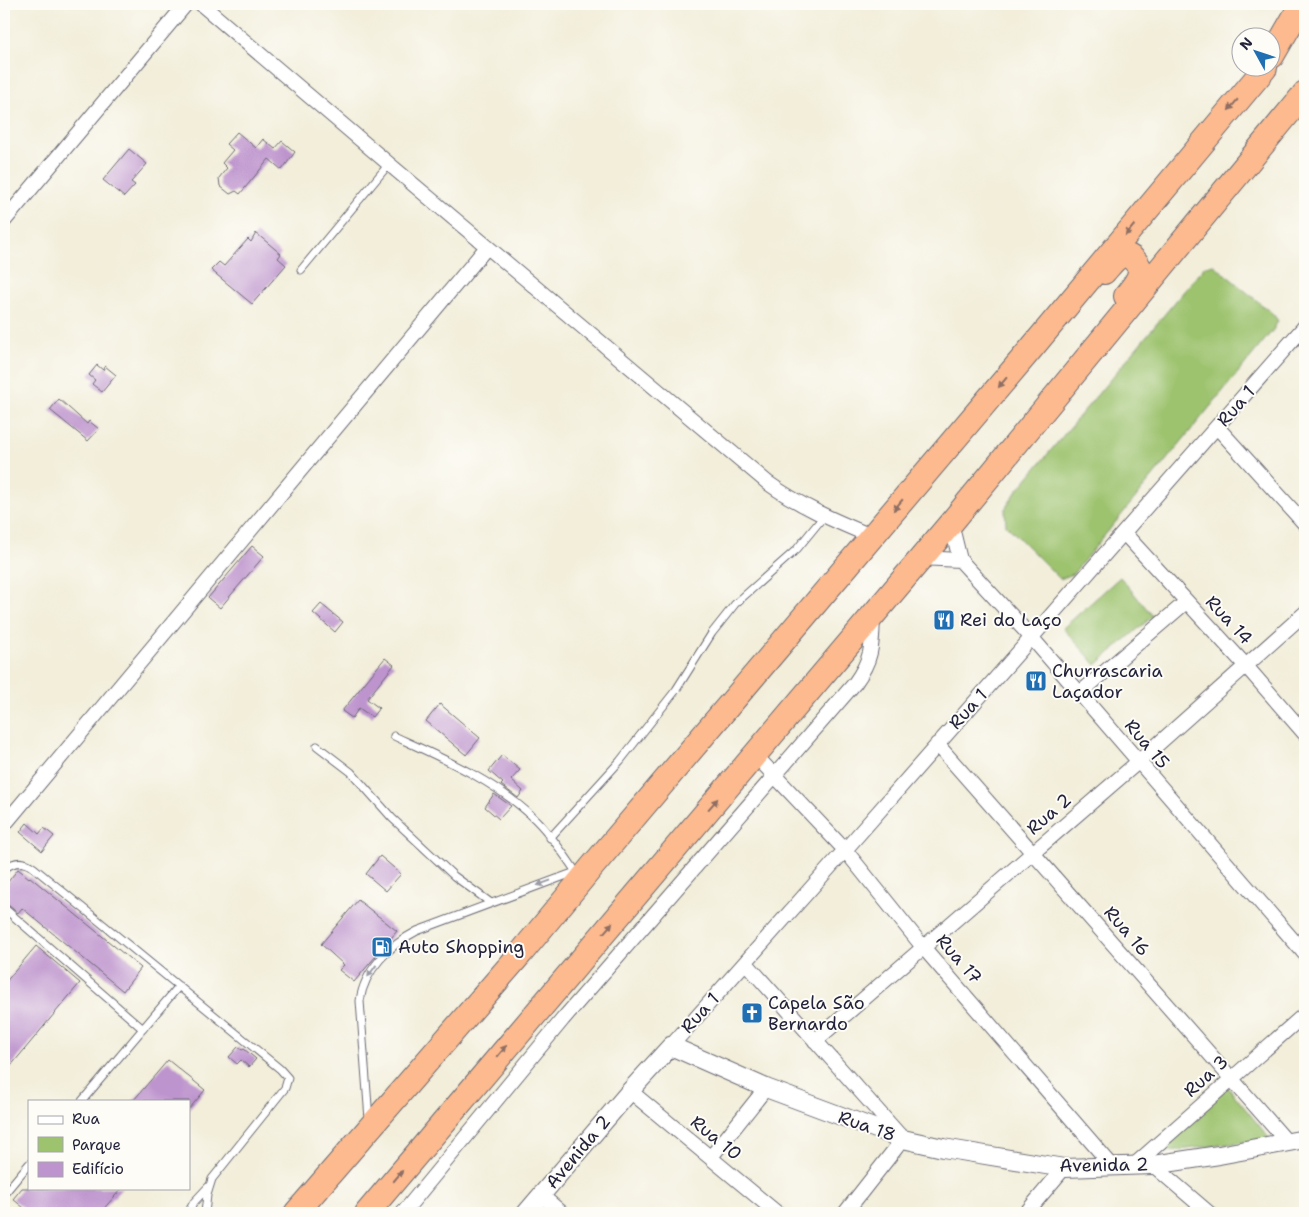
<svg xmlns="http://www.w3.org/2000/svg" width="1309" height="1217" viewBox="0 0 1309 1217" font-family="'Shantell Sans',sans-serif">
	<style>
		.green { fill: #9dc36e; stroke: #607254 }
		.building { fill: #be94ce }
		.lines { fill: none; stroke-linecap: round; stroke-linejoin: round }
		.service-casing { stroke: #6b6973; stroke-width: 9 }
		.minor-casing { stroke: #6b6973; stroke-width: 16 }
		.tertiary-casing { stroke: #6b6973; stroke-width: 20 }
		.trunk-casing { stroke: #6b6973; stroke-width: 26 }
		.service { stroke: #fff; stroke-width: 7 }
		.minor { stroke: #fff; stroke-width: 14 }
		.tertiary { stroke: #fff; stroke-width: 18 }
		.trunk { stroke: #fcba8e; stroke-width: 24 }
		.oneway { fill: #8f6e64 }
		.oneway2 { fill: #9c9ca7 }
		.labels { text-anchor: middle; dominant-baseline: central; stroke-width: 4; stroke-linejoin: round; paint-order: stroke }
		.street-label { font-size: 18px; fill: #22223b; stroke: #fdfcf7 }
		.poi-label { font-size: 18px; fill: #22223b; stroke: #fdfcf7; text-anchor: start }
	</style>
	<rect width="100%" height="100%" fill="#fdfcf7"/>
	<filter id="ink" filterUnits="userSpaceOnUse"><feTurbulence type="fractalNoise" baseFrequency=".02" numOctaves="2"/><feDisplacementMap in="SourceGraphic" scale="10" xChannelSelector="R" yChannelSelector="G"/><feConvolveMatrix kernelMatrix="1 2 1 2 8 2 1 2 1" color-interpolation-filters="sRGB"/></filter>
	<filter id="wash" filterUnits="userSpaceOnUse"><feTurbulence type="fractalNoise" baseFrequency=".0096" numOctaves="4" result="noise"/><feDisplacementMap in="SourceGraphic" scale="20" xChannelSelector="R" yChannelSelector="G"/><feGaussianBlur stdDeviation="1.12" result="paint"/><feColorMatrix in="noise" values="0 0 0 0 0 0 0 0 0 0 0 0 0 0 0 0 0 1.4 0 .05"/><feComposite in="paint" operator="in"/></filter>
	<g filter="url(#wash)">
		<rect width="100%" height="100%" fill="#f2eeda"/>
		<path class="green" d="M1214,265L1273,314L1278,321L1273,330L1073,574L1060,579L1006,525L1005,509L1016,492L1205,266Z
			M1120,577L1153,616L1096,665L1063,628Z
			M1227,1086L1270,1139L1146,1154Z"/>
		<g id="blocks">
			<path class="building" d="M237,132L256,148L263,139L275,149L282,141L295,152L282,170L269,159L240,194L236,191L230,194L220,186L219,178L227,168L222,163L233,150L226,144Z
				M129,149L147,164L131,182L135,185L124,197L103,180Z
				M256,233L281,254L278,258L286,265L252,304L211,270L219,262L224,266L248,239L251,242Z
				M97,365L103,370L105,366L116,375L102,392L92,384L95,380L89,375Z
				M59,399L87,424L89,421L99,429L88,441L50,410Z
				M252,546L264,556L220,608L208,598Z
				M321,604L343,622L335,632L313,613Z
				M385,658L394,665L367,699L379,708L372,717L359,708L352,718L342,711Z
				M440,704L480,738L466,755L426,721Z
				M502,755L520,770L511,780L523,791L518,798L501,785L503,783L489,771Z
				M494,794L511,806L499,819L485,807Z
				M27,823L39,834L44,828L54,836L42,851L20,832Z
				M380,856L401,874L386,891L366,874Z
				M18,869L29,878L30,877L141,968L123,991L22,908L18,913L4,902V887Z
				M358,900L397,931L354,982L339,970L344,965L321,944Z
				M36,946L80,983L4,1074V984Z
				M238,1047L242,1050L244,1049L256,1059L249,1067L241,1060L237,1064L229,1057Z
				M168,1060L205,1090L189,1109V1101H133Z
				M22,1188H122L100,1213H30L13,1199Z"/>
		</g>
	</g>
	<g filter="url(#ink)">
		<use href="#blocks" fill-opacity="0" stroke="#6b6973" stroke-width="1"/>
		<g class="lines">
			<g class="service-casing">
				<path id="service" d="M301,270L389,164
					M394,736C444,759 496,781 536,820C551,835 564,854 576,872
					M317,746L351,772L392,818L454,876L491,903
					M550,838L620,761L676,690L712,633L735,604L797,549L824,516
					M4,869C14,861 24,860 34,868L280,1069L288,1078L285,1088L212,1179L207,1195L205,1213
					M4,908L143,1029
					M82,1101L179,986
					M369,1119L360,1001C364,970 390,945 417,931L578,871
					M4,1194L29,1164
					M188,1213L194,1202L209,1186"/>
			</g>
			<g class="minor-casing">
				<path id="minor" d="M201,4L389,164L768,483C800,506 835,521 871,536
					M4,221L186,4
					M1217,427L1305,524
					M1124,533L1246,666L1305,734
					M921,558L960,560L951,523
					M960,560L1032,638L1305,954
					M1080,693L1186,602
					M937,744L1288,1143
					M755,755L845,850L923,947L1114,1168
					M4,825L487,247
					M746,963L903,1139L845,1213
					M815,1041L1138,762L1305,613
					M671,1046L845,850L1305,326
					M630,1091L777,1213
					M711,1157L766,1088
					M1153,1165L1209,1213
					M1132,1167L1305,1014
					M541,1195L562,1213
					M403,1213L563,1019L855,683C873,658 872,645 873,615
					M1026,1213L1064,1168"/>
			</g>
			<g class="tertiary-casing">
				<path id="tertiary" d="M526,1213L630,1091L671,1046L766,1088L903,1139L943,1148L1064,1168L1153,1165L1219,1155L1305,1139"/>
			</g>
			<g class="trunk-casing">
				<path id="trunk" d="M1272,56L1302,4
					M1104,272C1113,262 1122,247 1135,261C1138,264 1140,268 1140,272C1139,281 1131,289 1126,296
					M296,1213L521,953L591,868L1030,350L1265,68
					M367,1213L951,523L1305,93"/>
			</g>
			<use href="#service" class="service"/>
			<use href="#minor" class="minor"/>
			<use href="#tertiary" class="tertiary"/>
			<use href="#trunk" class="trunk"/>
		</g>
		<defs><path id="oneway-solid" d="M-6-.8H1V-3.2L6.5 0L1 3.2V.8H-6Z" transform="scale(1.25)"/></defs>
		<g class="oneway">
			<use href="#oneway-solid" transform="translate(1233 105) rotate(130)"/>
			<use href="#oneway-solid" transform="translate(1130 230) rotate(130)"/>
			<use href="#oneway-solid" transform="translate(1003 382) rotate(130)"/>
			<use href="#oneway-solid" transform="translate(898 505) rotate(130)"/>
			<use href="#oneway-solid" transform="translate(713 804) rotate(-49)"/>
			<use href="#oneway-solid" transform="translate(608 928) rotate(-49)"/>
			<use href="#oneway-solid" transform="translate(502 1051) rotate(-50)"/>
			<use href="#oneway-solid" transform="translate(398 1176) rotate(-50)"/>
		</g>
		<g class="oneway2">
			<use href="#oneway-solid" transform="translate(544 883) rotate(160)"/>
			<use href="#oneway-solid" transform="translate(372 971) rotate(126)"/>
		</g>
	</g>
	<defs>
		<g id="restaurant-square" transform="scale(1.125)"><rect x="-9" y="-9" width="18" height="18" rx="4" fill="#1f6fb2" stroke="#fdfcf7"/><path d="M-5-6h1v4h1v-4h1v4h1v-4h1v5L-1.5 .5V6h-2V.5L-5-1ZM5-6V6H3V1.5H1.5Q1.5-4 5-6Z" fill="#fff"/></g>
		<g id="fuel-square" transform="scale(1.125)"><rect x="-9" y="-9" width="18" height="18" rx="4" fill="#1f6fb2" stroke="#fdfcf7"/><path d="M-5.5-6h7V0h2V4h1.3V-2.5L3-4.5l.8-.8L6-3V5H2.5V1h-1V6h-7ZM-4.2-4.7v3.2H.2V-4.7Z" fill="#fff"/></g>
		<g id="church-square" transform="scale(1.125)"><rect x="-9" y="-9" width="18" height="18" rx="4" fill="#1f6fb2" stroke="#fdfcf7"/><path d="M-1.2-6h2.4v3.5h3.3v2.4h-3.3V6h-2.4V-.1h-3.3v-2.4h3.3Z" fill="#fff"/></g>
	</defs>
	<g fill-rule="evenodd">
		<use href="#restaurant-square" x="944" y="620"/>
		<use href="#restaurant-square" x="1036" y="681"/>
		<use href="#fuel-square" x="382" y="947"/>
		<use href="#church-square" x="752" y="1013"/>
	</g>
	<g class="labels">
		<g class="street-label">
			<text transform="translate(1236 406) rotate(-49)">Rua 1</text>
			<text transform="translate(1229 620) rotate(47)">Rua 14</text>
			<text transform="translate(968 709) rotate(-48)">Rua 1</text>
			<text transform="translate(1147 744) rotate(50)">Rua 15</text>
			<text transform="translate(1049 814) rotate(-41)">Rua 2</text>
			<text transform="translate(1127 931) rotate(49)">Rua 16</text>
			<text transform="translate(959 959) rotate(49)">Rua 17</text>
			<text transform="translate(700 1013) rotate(-48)">Rua 1</text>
			<text transform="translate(1206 1076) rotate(-42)">Rua 3</text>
			<text transform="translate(867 1126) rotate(19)">Rua 18</text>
			<text transform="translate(716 1138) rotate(39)">Rua 10</text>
			<text transform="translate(578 1152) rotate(-50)">Avenida 2</text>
			<text transform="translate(1104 1165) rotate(-1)">Avenida 2</text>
		</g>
		<g class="poi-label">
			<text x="960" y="620">Rei do Laço</text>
			<text x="1052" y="671">Churrascaria<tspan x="1052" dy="21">Laçador</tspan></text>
			<text x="398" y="947">Auto Shopping</text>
			<text x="768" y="1003">Capela São<tspan x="768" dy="21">Bernardo</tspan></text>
		</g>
	</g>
	<rect width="1309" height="1217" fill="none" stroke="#fdfcf7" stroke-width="20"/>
	<rect x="28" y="1100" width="162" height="90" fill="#fdfcf7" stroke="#a5a5ac"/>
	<rect x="38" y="1116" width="25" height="8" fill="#ffffff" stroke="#a5a5ac"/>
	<text x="72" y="1124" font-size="15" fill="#22223b">Rua</text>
	<rect x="38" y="1137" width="25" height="15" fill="#9dc36e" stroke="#a5a5ac"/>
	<text x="72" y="1150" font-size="15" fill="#22223b">Parque</text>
	<rect x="38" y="1162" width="25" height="15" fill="#be94ce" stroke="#a5a5ac"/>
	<text x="72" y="1174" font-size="15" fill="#22223b">Edifício</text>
	<g transform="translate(1256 52) rotate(310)"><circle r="24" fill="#fdfcf7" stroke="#a5a5ac"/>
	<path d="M0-4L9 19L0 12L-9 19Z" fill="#1f6fb2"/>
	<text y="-8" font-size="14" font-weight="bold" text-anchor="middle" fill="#22223b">N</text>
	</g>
</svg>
